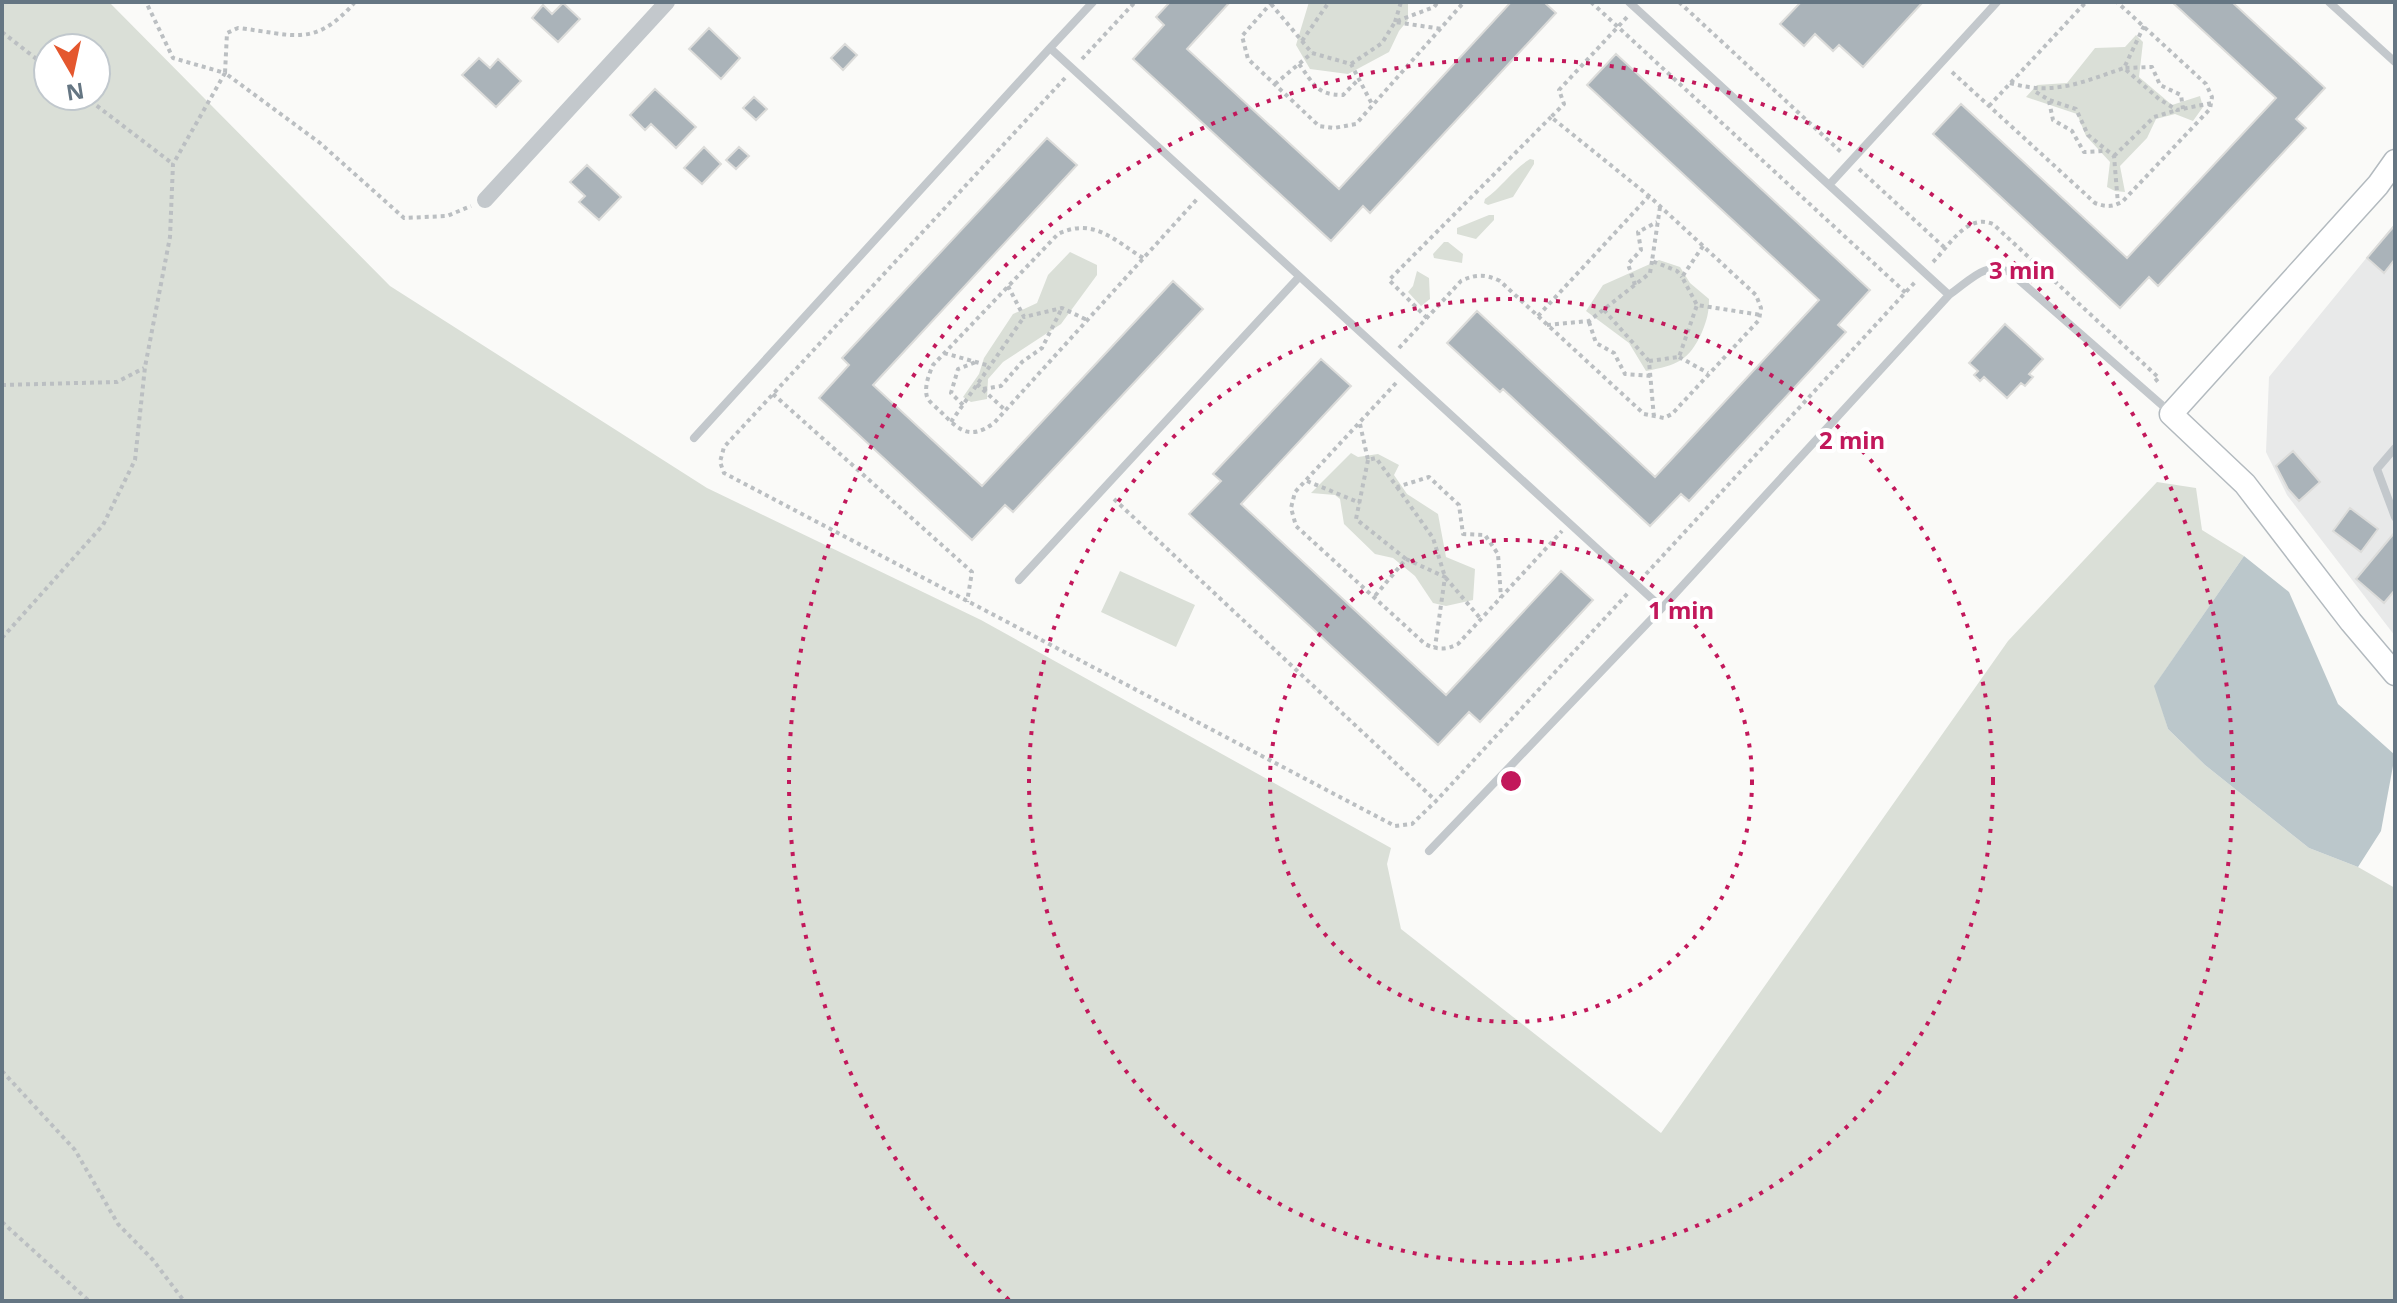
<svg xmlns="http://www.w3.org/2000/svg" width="2397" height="1303" viewBox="0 0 2397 1303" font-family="'Noto Sans',sans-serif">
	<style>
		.built { fill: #e8e9e9 }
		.green { fill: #dadfd7; fill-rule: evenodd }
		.water { fill: #bbc7cb }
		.building { fill: #aab3b9; stroke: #dcdcda; stroke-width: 2 }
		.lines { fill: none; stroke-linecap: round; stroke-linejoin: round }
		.secondary-casing { stroke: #b3babf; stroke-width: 25 }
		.path { stroke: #bbbfc2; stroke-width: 4; stroke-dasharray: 4 4; stroke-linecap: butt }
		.lane { stroke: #c3c8cc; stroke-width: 8 }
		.street { stroke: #c3c8cc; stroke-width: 16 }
		.secondary { stroke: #fff; stroke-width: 22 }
		.ring { fill: none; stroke: #c2185b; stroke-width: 4; stroke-dasharray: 4 8 }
		.centre { fill: #c2185b; stroke: #fff; stroke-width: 4 }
		.ring-label { font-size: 24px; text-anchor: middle; font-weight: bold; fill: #c2185b; stroke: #fff; stroke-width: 8; stroke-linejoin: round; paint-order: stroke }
	</style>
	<rect width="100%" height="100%" fill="#fafaf8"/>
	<path class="built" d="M2395,223V636L2287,495L2266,452L2269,377Z"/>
	<path class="green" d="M2,2H109L390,286L707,488L981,620L1391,848L1387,864L1401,929L1661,1133L2008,641L2157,482L2196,488L2202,530L2244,556L2155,685L2168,729L2205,765L2309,848L2358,867L2395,888V1301H2ZM48,48H96V96H48Z
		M1309,2H1408V20L1399,31L1389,52L1348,74L1310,69L1296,45Z
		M2136,35L2143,42L2139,77L2172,105L2200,96L2203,107L2193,121L2175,114L2156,119L2147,138L2120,166L2125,192L2115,191L2107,187L2110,162L2086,136L2077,114L2026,97L2037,85L2067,83L2095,48L2125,47Z
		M1530,159L1534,160V164L1513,197L1488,205L1484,203L1485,199C1502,187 1512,170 1530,159Z
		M1489,215H1494V220L1476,239L1457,234V228Z
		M1444,242H1448L1463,254L1462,263L1434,258L1433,254Z
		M1070,252L1097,265V275L1061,324L1003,362L988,379L987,399L971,402L963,397L979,374L984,358L1013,314L1037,303L1048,275Z
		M1659,260L1680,267L1690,283L1709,299C1709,312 1707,320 1702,332C1689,361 1677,365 1646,371L1629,343L1586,311L1603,285Z
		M1417,271L1429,278L1430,299L1421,306L1408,292L1413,286Z
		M1351,453L1358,457L1378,454L1399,465L1394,475L1407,494L1438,514L1446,557L1475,569L1473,600L1446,606L1433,603L1415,576L1393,558L1375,554L1344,524L1340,499L1335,495L1311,493Z
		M1120,571L1195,605L1176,647L1101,612Z"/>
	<path class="water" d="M2244,556L2289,592L2338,704L2395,755L2381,831L2358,867L2309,848L2205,765L2168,729L2154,686Z"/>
	<path class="building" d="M1170,2H1230L1187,49L1339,189L1511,2H1544L1556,13L1370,213L1363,206L1331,241L1133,59L1164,25L1156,17Z
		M1801,2H1923L1863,67L1839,45L1833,51L1815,34L1804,46L1780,24Z
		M2172,2H2232L2325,88L2296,119L2306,128L2158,286L2149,277L2120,308L1933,134L1961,104L2127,258L2276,98Z
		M563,3L580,19L558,42L532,18L543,5L552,14Z
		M709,28L740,58L721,79L689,49Z
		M845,44L857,55L843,70L831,58Z
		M1616,54L1870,290L1838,325L1846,332L1689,501L1681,494L1650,526L1503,389L1500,392L1447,343L1477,311L1655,477L1819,300L1587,85Z
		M479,58L490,68L498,59L521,81L496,107L462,75Z
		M655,89L696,127L676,148L651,124L645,130L630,115Z
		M754,97L767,109L756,120L743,108Z
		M1047,138L1077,165L873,385L982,486L1173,281L1203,309L1013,512L1005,505L972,540L819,398L849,365L842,358Z
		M704,147L721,164L702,184L684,168Z
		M739,147L749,156L736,169L726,160Z
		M587,165L621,197L599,220L579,202L585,196L570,182Z
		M2395,225V259L2384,273L2367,258Z
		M2005,324L2043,359L2029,374L2033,377L2025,386L2021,383L2007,398L1984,377L1980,381L1974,375L1978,371L1969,363Z
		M1321,359L1351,386L1241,504L1446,695L1561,571L1593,600L1480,722L1469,712L1438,745L1189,514L1221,481L1213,474Z
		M2293,451L2320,482L2299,501L2288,489L2276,466Z
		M2350,508L2378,529L2361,552L2333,531Z
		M2395,532V590L2384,603L2356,579Z"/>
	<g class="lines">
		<g class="secondary-casing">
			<path id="secondary" d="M2395,161L2378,185L2171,414L2245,484L2351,622L2395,674"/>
		</g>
		<path class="path" d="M355,2C314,49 293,34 238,28L227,33L225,73L320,143L404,218L447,216L471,206
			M1272,2L1242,36L1248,59L1319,126L1334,128L1356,124L1464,2
			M1591,2L1906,293
			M1679,2L1841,152
			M1271,4L1312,53L1351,64L1373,106
			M1397,21L1434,7L1438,2
			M1395,22L1401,2
			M2144,26L2124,68L2152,67L2160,85L2181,95L2183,109
			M2,32L48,68
			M1302,41L1329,2
			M1082,59L1135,2
			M1299,64C1314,84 1316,95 1343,95L1359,79
			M1351,64L1382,43L1395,22L1442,29
			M1952,72L2095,203C2106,207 2112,207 2122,202L2210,109L2212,97L2206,84L2117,2
			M1065,78L724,447L720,462L724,473L1395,826L1412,824L1436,801L1629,592
			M2010,83C2055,96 2082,82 2124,68L2159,99L2177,110L2212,103
			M1275,84L1312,53
			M2036,92L2049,100L2076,109L2088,135L2114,156L2118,204
			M84,96L173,164
			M2049,101L2053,120L2072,131L2084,152L2105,151
			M1989,106L2086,2
			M2114,156L2154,117L2177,110
			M1859,169L1946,249
			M1660,207L1652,261L1677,271L1682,277
			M1703,246L1682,277L1697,305L1761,315
			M1143,258C1114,240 1093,217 1058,234L933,365C929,374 924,387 927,397C929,402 936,407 940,411C959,430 969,441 994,423L1198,198
			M1933,262C1949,246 1967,213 1993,224L2159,378L2153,383
			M1635,285L1628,264L1641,250L1638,232L1657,222
			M1008,286L1024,317L1062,308L1087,320
			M1604,310L1649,361L1654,418
			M1538,316L1649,196
			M1427,318L1389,280L1551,117
			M1589,322L1596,343L1614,353L1625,374L1652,376
			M1547,325L1589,321L1650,273L1652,261
			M1399,348L1461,281C1475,274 1486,274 1500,281L1644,414L1664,418L1672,414L1759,320L1761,308L1756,295L1649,196L1551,117L1564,104L1559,90L1628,16
			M944,353L990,366
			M1679,357L1708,373
			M1649,361L1679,357L1697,305
			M1396,383L1295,492L1291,508L1296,526L1425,644C1437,650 1446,650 1458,644L1562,531
			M977,384L1005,410
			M2,385L117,382L144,368
			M983,389L1001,386L1022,362L1042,348L1062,308
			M773,394L972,572L967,602
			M963,405L951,393L958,369L976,362
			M951,422L1024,317
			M1360,424L1368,460L1376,458L1397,487L1429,477L1459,505L1463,534L1485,535L1498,554L1501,598
			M1368,460L1356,519L1406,559L1374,597
			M1307,481L1360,503
			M1397,487L1433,538L1445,577L1480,618
			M1114,499L1436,801
			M1406,559L1445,577L1435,647
			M1646,574L1916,281
			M2,638L103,525L135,460L145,367L170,237L173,164L225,73L173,58L146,2
			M2,1071L75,1150L118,1224L153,1260L184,1301
			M2,1222L89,1301"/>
		<path class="lane" d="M1629,2L1829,185
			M2329,2L2395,62
			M1050,48L1093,2
			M1949,295C1971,280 1985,260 2011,273L2171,413
			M694,438L1050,48L1662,608L1949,295L1829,185L1997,2
			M2395,448L2377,469L2395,517
			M1019,580L1299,277
			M1429,851L1662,608"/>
		<path class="street" d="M485,200L667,2"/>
		<use href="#secondary" class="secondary"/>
	</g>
	<g class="ring">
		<circle cx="1511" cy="781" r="241"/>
		<circle cx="1511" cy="781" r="482"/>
		<path d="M1009 1300A722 722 0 1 1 2013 1300"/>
	</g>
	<circle cx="1511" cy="781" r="12" class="centre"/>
	<g class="ring-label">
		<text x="2022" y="279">3 min</text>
		<text x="1852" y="449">2 min</text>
		<text x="1681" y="619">1 min</text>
	</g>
	<rect width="2397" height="1303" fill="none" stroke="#657683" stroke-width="8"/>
	<g transform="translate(72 72) rotate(171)"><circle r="38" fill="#ffffff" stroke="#c1c8cd" stroke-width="2"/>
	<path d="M0-6L14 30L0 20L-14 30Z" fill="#e4572e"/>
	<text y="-12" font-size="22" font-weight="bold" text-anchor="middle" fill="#657683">N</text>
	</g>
</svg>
